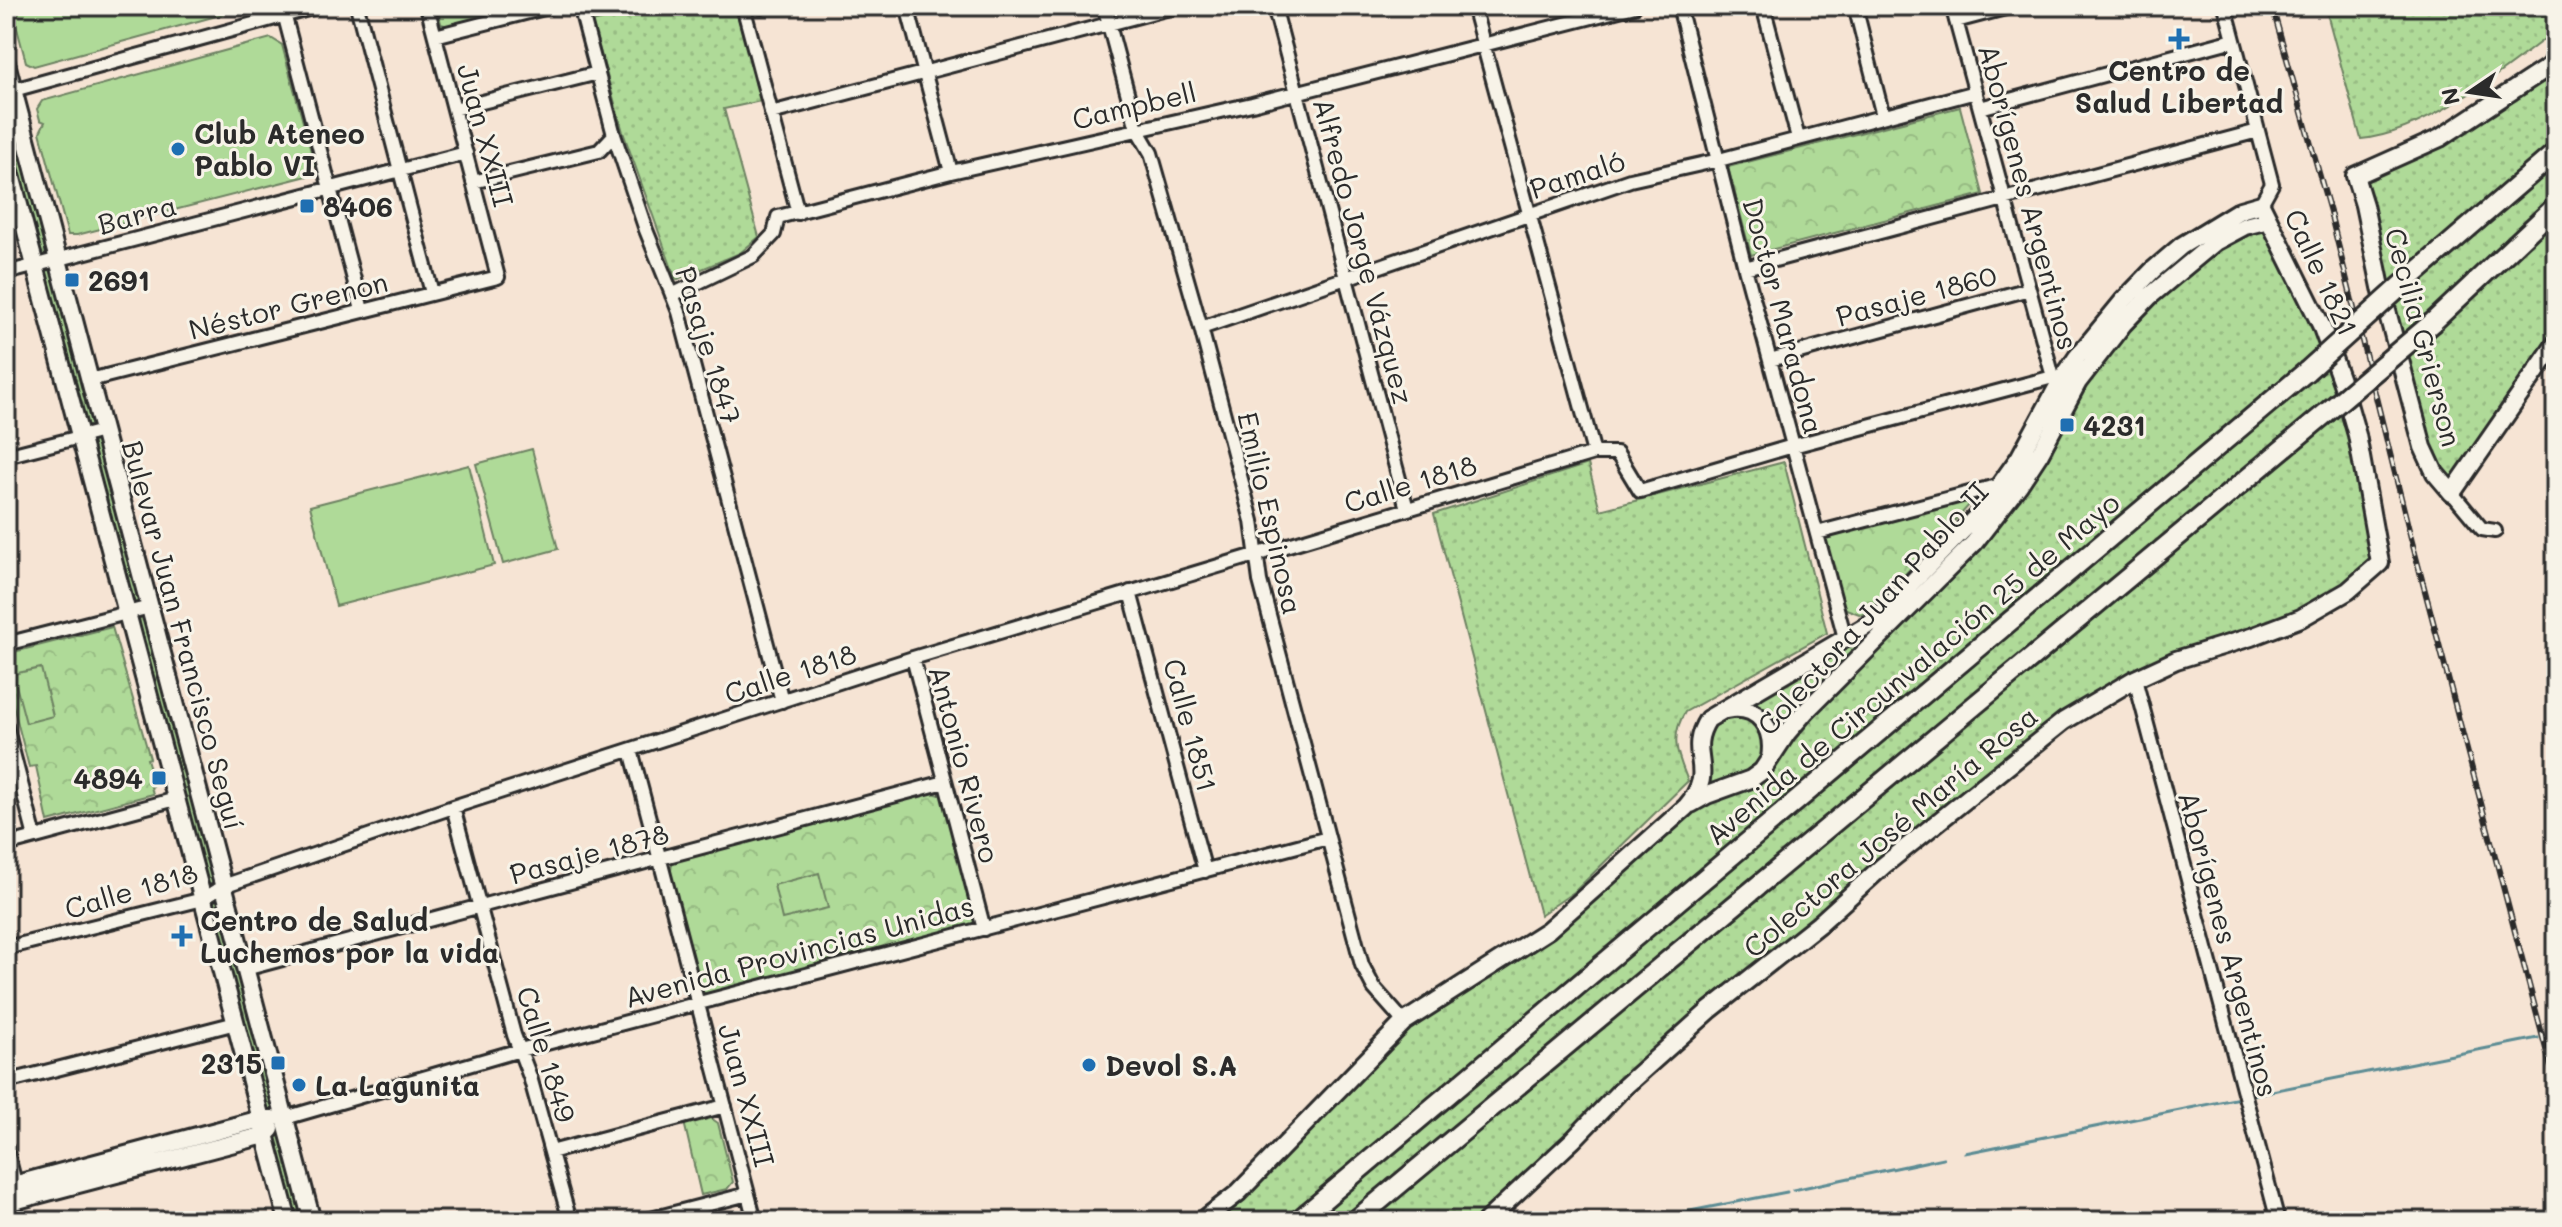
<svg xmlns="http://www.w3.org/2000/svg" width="2562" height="1227" viewBox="0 0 2562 1227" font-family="Mali,sans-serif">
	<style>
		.grass { fill: url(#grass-dots); stroke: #6d8262; stroke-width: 2 }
		.park { fill: url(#park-crowns); stroke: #6d8262; stroke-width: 2 }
		.garden { fill: #afda98; stroke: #6d8262; stroke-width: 2 }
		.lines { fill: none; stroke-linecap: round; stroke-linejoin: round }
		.stream { stroke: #5c8c94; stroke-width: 3 }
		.minor-casing { stroke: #2b2b2b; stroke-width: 18 }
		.major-casing { stroke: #2b2b2b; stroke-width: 22 }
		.highway-casing { stroke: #2b2b2b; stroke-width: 24 }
		.minor { stroke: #f7f3e8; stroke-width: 12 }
		.major { stroke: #f7f3e8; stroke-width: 16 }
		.highway { stroke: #f7f3e8; stroke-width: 18 }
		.rail-casing { stroke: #2b2b2b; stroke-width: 6 }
		.rail { stroke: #f7f3e8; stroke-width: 3; stroke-dasharray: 9; stroke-linecap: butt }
		.highway-bridge-casing { stroke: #2b2b2b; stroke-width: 24; stroke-linecap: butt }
		.highway-bridge { stroke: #f7f3e8; stroke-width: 18 }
		.poi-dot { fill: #1f6fb2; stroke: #f7f3e8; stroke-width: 3 }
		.labels { text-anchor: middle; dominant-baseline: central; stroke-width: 6; stroke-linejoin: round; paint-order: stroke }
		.poi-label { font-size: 28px; font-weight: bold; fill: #2b2b2b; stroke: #f7f3e8; text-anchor: start }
		.street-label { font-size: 28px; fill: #2b2b2b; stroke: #f7f3e8 }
	</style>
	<defs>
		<pattern id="grass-dots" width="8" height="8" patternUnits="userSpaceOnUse" patternTransform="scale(2)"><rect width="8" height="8" fill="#afda98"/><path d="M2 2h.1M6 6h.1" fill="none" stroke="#97bb83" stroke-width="1.8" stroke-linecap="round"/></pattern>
		<pattern id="park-crowns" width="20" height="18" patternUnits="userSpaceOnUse" patternTransform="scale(2)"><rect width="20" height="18" fill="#afda98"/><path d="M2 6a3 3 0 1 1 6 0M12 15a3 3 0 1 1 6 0" fill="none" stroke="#97bb83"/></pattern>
	</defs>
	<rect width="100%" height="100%" fill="#f6e4d4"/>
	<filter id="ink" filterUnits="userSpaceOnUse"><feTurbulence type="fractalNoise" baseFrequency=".0125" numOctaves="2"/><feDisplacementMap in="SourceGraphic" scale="16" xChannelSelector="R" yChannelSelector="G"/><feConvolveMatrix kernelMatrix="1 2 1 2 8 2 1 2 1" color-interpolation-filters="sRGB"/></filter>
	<g filter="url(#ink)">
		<path class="grass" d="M643,6H735L761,101L724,109L759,237L740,253L676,280L623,132L592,22L643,9Z
			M2325,6H2556V30C2504,70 2427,133 2361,139Z
			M2556,60V343L2452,493L2435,473L2355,176L2440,138Z
			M6,63L312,1221H288L6,156Z
			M2261,204L2342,383L2380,563L2348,591L2100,699L1758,974L1486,1221H1202L1404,1022L1548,930L1697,794L1700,732L1873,622L1954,542L2059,384L2153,270Z
			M1784,462L1827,633L1685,712C1669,738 1678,756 1688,781L1574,892L1540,915L1434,514L1588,464L1600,510Z"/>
		<path class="park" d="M437,6H527L448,26L441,24Z
			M1960,107L1983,194L1751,255L1728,167Z
			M1961,502H1972L1897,583L1862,615L1846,609L1837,592L1825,541L1828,534Z
			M112,627L150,758L147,759L155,785L151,787L153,794L48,822L36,766L29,767L6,678V654Z
			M929,792L944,796L976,919L973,924L709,996L702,992L698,984L670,876L672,864L678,860Z
			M708,1116L718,1123L733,1182L727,1189L701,1195L684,1122Z"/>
		<path class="garden" d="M11,6H253L34,66L26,62Z
			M271,38L282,45L315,166L307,176L77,235H68L40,132L45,122L40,120L37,109L42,101Z
			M532,449L558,549L503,564L476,464Z
			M469,465L494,565L336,606L310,506Z
			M41,668L53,716L26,723L13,674Z
			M819,873L828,908L782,919L774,885Z"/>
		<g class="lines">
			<path class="stream" d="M2247,1096L2538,1038
				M1965,1153L2240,1098
				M1793,1190L1943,1158
				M1639,1221L1787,1192"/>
			<g class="minor-casing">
				<path id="minor" d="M282,6L362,310
					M357,6L432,293
					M580,6L614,135L646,230L679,312L782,701
					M743,6L798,213
					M907,6L951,172
					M1104,6L1137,129L1151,153L1201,328L1252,521L1260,581L1362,965L1374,988L1404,1022
					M1274,6L1407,509
					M1473,6L1594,453
					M1679,6L1745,268L1845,638
					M1763,6L1798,138
					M1855,6L1883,116
					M1952,6L2053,377L2059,383
					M2225,6L2272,184L2261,204
					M761,7L763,6
					M1956,21L2013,6
					M435,36L552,6
					M6,92L319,6
					M1980,108L2234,40
					M454,109L598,73
					M771,113L1177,6
					M473,182L599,151L614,135
					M1745,268L2258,131
					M6,273L466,153
					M672,295L753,256L774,234L778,217L951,172L1252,104L1635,6
					M1201,328L1630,180L1719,160L1976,92
					M1770,360L2029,289
					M90,380L498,277L427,6
					M6,456L103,431
					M2452,493L2482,529L2495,531
					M1817,533L2000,485
					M1130,592L1205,871
					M6,644L150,607
					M913,658L984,929
					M2135,679L2278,1221
					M6,726L35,837
					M631,750L755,1221
					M453,807L514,1035L530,1077L570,1221
					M6,845L176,799
					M6,948L203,899L223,886L453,807L913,658L1594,453H1617L1640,491L1793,446L2053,377
					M245,969L945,782
					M6,1082L236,1023
					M285,1118L520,1050L1328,838
					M6,1148L17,1191
					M551,1152L725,1106
					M643,1221L748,1194"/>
			</g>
			<g class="major-casing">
				<path id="major" d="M2556,60L2547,68L2440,138L2355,176L2364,205L2382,292L2423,447L2435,473L2452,493L2556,343
					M6,63L312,1221
					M6,156L288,1221
					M1726,710C1758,703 1775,728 1770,758
					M1691,804L1707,795L1751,779L1762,771L1787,733L1806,711L1974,543L2019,485L2040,453L2078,382L2123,324L2150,296L2215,242L2245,226L2269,220
					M6,1187L261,1119H272
					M6,1203L265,1135L271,1129
					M1202,1221L1238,1193L1404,1022L1548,930L1686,807C1720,768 1684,756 1708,719L1873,622L1979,514L2019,458L2059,384L2077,357L2123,301L2153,270L2181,246L2240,210L2261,204L2321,325L2342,383L2357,435L2380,563L2348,591L2301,618L2251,637L2176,660L2135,679L2064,721L1883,866L1819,924L1710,1010L1623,1088L1573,1140L1486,1221"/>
			</g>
			<g class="highway-casing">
				<path id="highway" d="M2410,278L2556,152
					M2433,322L2556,206
					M1298,1221L2307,371
					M1355,1221L2326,413"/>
			</g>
			<use href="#minor" class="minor"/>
			<use href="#major" class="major"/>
			<use href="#highway" class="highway"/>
			<g class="rail-casing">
				<path id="rail" d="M2272,6L2330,212L2411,538L2556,1087"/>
			</g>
			<use href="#rail" class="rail"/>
			<g class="highway-bridge-casing">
				<path id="highway-bridge" d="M2307,371L2410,278
					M2326,413L2433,322"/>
			</g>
			<use href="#highway-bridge" class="highway-bridge"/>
		</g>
	</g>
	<g class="poi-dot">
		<path d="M2175 27h8v8h8v8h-8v8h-8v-8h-8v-8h8z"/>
		<circle cx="178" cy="149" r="8"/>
		<rect x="299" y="198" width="16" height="16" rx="4"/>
		<rect x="64" y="272" width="16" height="16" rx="4"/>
		<rect x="2059" y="417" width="16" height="16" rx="4"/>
		<rect x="151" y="770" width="16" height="16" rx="4"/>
		<path d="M178 924h8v8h8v8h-8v8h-8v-8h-8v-8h8z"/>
		<rect x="270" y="1055" width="16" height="16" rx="4"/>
		<circle cx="1089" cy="1065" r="8"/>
		<circle cx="299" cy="1085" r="8"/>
	</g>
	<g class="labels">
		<g class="poi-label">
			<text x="2179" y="70" text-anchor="middle">Centro de<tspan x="2179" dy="32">Salud Libertad</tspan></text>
			<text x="194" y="133">Club Ateneo<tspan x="194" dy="32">Pablo VI</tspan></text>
			<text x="323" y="206">8406</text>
			<text x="88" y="280">2691</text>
			<text x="2083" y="425">4231</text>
			<text x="143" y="778" text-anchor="end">4894</text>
			<text x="200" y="920">Centro de Salud<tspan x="200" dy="32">Luchemos por la vida</tspan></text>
			<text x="262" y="1063" text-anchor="end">2315</text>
			<text x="1105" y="1065">Devol S.A</text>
			<text x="315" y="1085">La Lagunita</text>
		</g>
		<g class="street-label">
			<text transform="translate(1134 105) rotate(-13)">Campbell</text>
			<text transform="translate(486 135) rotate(75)">Juan XXIII</text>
			<text transform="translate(1577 174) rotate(-18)">Pamaló</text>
			<text transform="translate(2029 197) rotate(75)">Aborígenes Argentinos</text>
			<text transform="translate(137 214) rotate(-15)">Barra</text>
			<text transform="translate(1364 251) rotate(75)">Alfredo Jorge Vázquez</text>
			<text transform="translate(2322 272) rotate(65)">Calle 1821</text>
			<text transform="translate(1916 295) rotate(-15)">Pasaje 1860</text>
			<text transform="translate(288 305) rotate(-14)">Néstor Grenon</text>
			<text transform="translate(1784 316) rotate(75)">Doctor Maradona</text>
			<text transform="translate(2424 337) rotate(75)">Cecilia Grierson</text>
			<text transform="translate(709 345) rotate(73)">Pasaje 1847</text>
			<text transform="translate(1410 483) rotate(-17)">Calle 1818</text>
			<text transform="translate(1271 513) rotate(77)">Emilio Espinosa</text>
			<text transform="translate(1872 608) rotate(-48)">Colectora Juan Pablo II</text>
			<text transform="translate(184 635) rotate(75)">Bulevar Juan Francisco Seguí</text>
			<text transform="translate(1912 668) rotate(-40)">Avenida de Circunvalación 25 de Mayo</text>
			<text transform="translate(790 673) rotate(-18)">Calle 1818</text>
			<text transform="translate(1191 725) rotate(75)">Calle 1851</text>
			<text transform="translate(965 764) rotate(75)">Antonio Rivero</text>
			<text transform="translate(1890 831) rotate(-40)">Colectora José María Rosa</text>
			<text transform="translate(589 853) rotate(-15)">Pasaje 1878</text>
			<text transform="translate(131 890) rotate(-16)">Calle 1818</text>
			<text transform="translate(2229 944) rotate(75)">Aborígenes Argentinos</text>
			<text transform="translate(799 951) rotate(-15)">Avenida Provincias Unidas</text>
			<text transform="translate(547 1054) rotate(73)">Calle 1849</text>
			<text transform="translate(747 1095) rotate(75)">Juan XXIII</text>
		</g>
	</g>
	<rect width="2562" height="1227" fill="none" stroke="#f7f3e8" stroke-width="32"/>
	<rect x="16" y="16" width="2530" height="1195" fill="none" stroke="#2b2b2b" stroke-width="3" filter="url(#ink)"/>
	<g transform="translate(2470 92) rotate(257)" stroke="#f7f3e8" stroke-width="6" paint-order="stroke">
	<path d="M0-6L14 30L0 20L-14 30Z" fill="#2b2b2b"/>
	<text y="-12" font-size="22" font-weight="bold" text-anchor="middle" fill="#2b2b2b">N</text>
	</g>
</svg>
